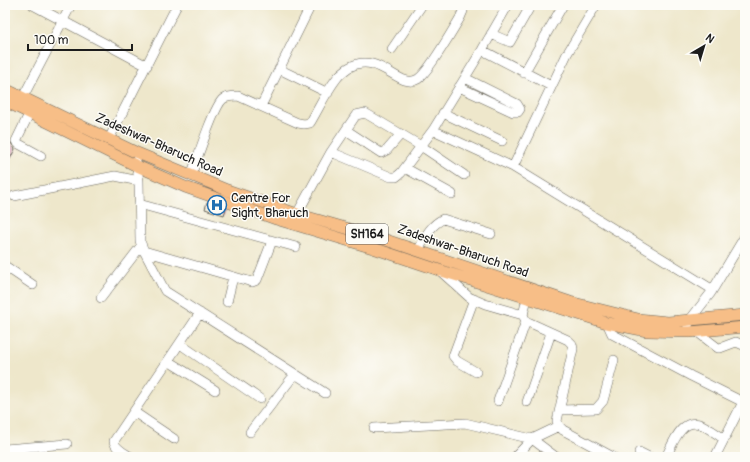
<svg xmlns="http://www.w3.org/2000/svg" width="750" height="462" viewBox="0 0 750 462" font-family="Pangolin,sans-serif">
	<style>
		.building { fill: #d697b8 }
		.lines { fill: none; stroke-linecap: round; stroke-linejoin: round }
		.minor-casing { stroke: #666359; stroke-width: 10 }
		.major-casing { stroke: #666359; stroke-width: 12 }
		.minor { stroke: #fff; stroke-width: 9 }
		.major { stroke: #f7be87; stroke-width: 11 }
		.labels { text-anchor: middle; dominant-baseline: central; stroke-width: 3; stroke-linejoin: round; paint-order: stroke }
		.shield { fill: #fdfcf7; stroke: #605f5e; stroke-width: 1 }
		.shield-label { font-size: 12px; font-weight: bold; fill: #1c1c1c }
		.street-label { font-size: 13px; fill: #1c1c1c; stroke: #fdfcf7 }
		.poi-label { font-size: 13px; fill: #1c1c1c; stroke: #fdfcf7; text-anchor: start }
	</style>
	<rect width="100%" height="100%" fill="#fdfcf7"/>
	<filter id="ink" filterUnits="userSpaceOnUse"><feTurbulence type="fractalNoise" baseFrequency=".025" numOctaves="2"/><feDisplacementMap in="SourceGraphic" scale="8" xChannelSelector="R" yChannelSelector="G"/><feConvolveMatrix kernelMatrix="1 2 1 2 8 2 1 2 1" color-interpolation-filters="sRGB"/></filter>
	<filter id="wash" filterUnits="userSpaceOnUse"><feTurbulence type="fractalNoise" baseFrequency=".012" numOctaves="4" result="noise"/><feDisplacementMap in="SourceGraphic" scale="16" xChannelSelector="R" yChannelSelector="G"/><feGaussianBlur stdDeviation="0.9" result="paint"/><feColorMatrix in="noise" values="0 0 0 0 0 0 0 0 0 0 0 0 0 0 0 0 0 1.4 0 .05"/><feComposite in="paint" operator="in"/></filter>
	<g filter="url(#wash)">
		<rect width="100%" height="100%" fill="#eee7cb"/>
		<g id="blocks">
			<path class="building" d="M5,141L11,143L15,149L10,159L5,156Z
				M207,202L226,209L224,215L205,209Z"/>
		</g>
	</g>
	<g filter="url(#ink)">
		<use href="#blocks" fill-opacity="0" stroke="#666359" stroke-width="1"/>
		<g class="lines">
			<g class="minor-casing">
				<path id="minor" d="M33,5L147,66
					M491,34L510,42L531,5
					M392,49L422,5
					M482,50L551,86
					M279,69L328,93
					M524,73L563,5
					M459,87L513,112H518L520,109L517,104L465,78
					M23,97L71,5
					M261,106L311,5
					M30,112L16,141L19,144L41,156
					M443,113L502,141
					M346,130L381,153L387,150L401,134
					M433,130L513,167L710,288L712,291L710,294L689,321L687,332
					M109,139L177,5
					M331,152L391,177H396L401,173L433,130L482,50L508,5
					M136,161L139,181L140,241L144,251L165,291L325,393
					M513,167L567,54L596,5
					M405,168L452,194
					M191,176C196,162 214,106 223,99C228,96 233,96 238,96L298,123L304,124L310,123C319,108 326,92 337,78C340,74 344,71 348,68C379,49 399,91 418,79C429,72 452,31 460,18L463,11V5
					M14,196L115,176L139,181
					M139,204L296,247
					M297,214L331,152L356,115L365,113L421,146L464,175
					M144,251L252,282L257,280L272,241
					M418,251C425,238 429,226 443,219L491,234
					M5,266L33,285
					M439,270L469,297L485,304L523,315
					M712,291L745,236
					M101,298L141,246
					M527,298L523,315L526,321L568,340L572,344L573,349L557,421L559,426L563,430L613,457
					M474,299L453,356L457,361L476,372
					M227,302L233,277
					M607,323L612,334L691,376L745,403
					M696,331L718,348H720L736,342L745,346
					M180,344L260,399
					M168,361L215,390
					M498,401L526,321
					M527,402L551,333
					M560,410L596,409L603,401L614,360
					M134,412L174,439
					M374,428L465,423L532,439L556,457
					M250,432L295,374
					M5,449L67,444
					M639,452L649,457
					M131,457C125,453 115,449 114,441L200,313
					M515,457L532,439L559,426
					M666,457C673,443 682,416 702,425C710,429 717,434 724,439
					M715,457L743,402"/>
			</g>
			<g class="major-casing">
				<path id="major" d="M5,89L135,152L227,190L297,214L377,237L570,302L638,319L668,322L745,315
					M5,101L137,166L185,187L276,219L373,248L439,270L607,323L647,331L690,332L745,327"/>
			</g>
			<use href="#minor" class="minor"/>
			<use href="#major" class="major"/>
		</g>
	</g>
	<defs>
		<g id="hospital-ring" transform="scale(1)"><circle r="9.5" fill="#fdfcf7" stroke="#1f6fb2" stroke-width="1.5"/><path d="M-5-5h3v3.5h4V-5h3V5h-3V1.5h-4V5h-3Z" fill="#1f6fb2"/></g>
	</defs>
	<g fill-rule="evenodd">
		<use href="#hospital-ring" x="217" y="205"/>
	</g>
	<g class="labels">
		<rect class="shield" x="346" y="224" width="42" height="20" rx="3"/>
		<g class="shield-label">
			<text x="367" y="234">SH164</text>
		</g>
		<g class="street-label">
			<text transform="translate(159 145) rotate(24)">Zadeshwar-Bharuch Road</text>
			<text transform="translate(463 251) rotate(19)">Zadeshwar-Bharuch Road</text>
		</g>
		<g class="poi-label">
			<text x="231" y="198">Centre For<tspan x="231" dy="15">Sight, Bharuch</tspan></text>
		</g>
	</g>
	<rect width="750" height="462" fill="none" stroke="#fdfcf7" stroke-width="20"/>
	<g transform="translate(704 46) rotate(38)" stroke="#fdfcf7" stroke-width="3" paint-order="stroke">
	<path d="M0-3L7 15L0 10L-7 15Z" fill="#1c1c1c"/>
	<text y="-6" font-size="11" font-weight="bold" text-anchor="middle" fill="#1c1c1c">N</text>
	</g>
	<path d="M28 44v6h104v-6" fill="none" stroke="#1c1c1c" stroke-width="2"/>
	<text x="34" y="44" font-size="12" fill="#1c1c1c" stroke="#fdfcf7" stroke-width="3" paint-order="stroke">100 m</text>
</svg>
